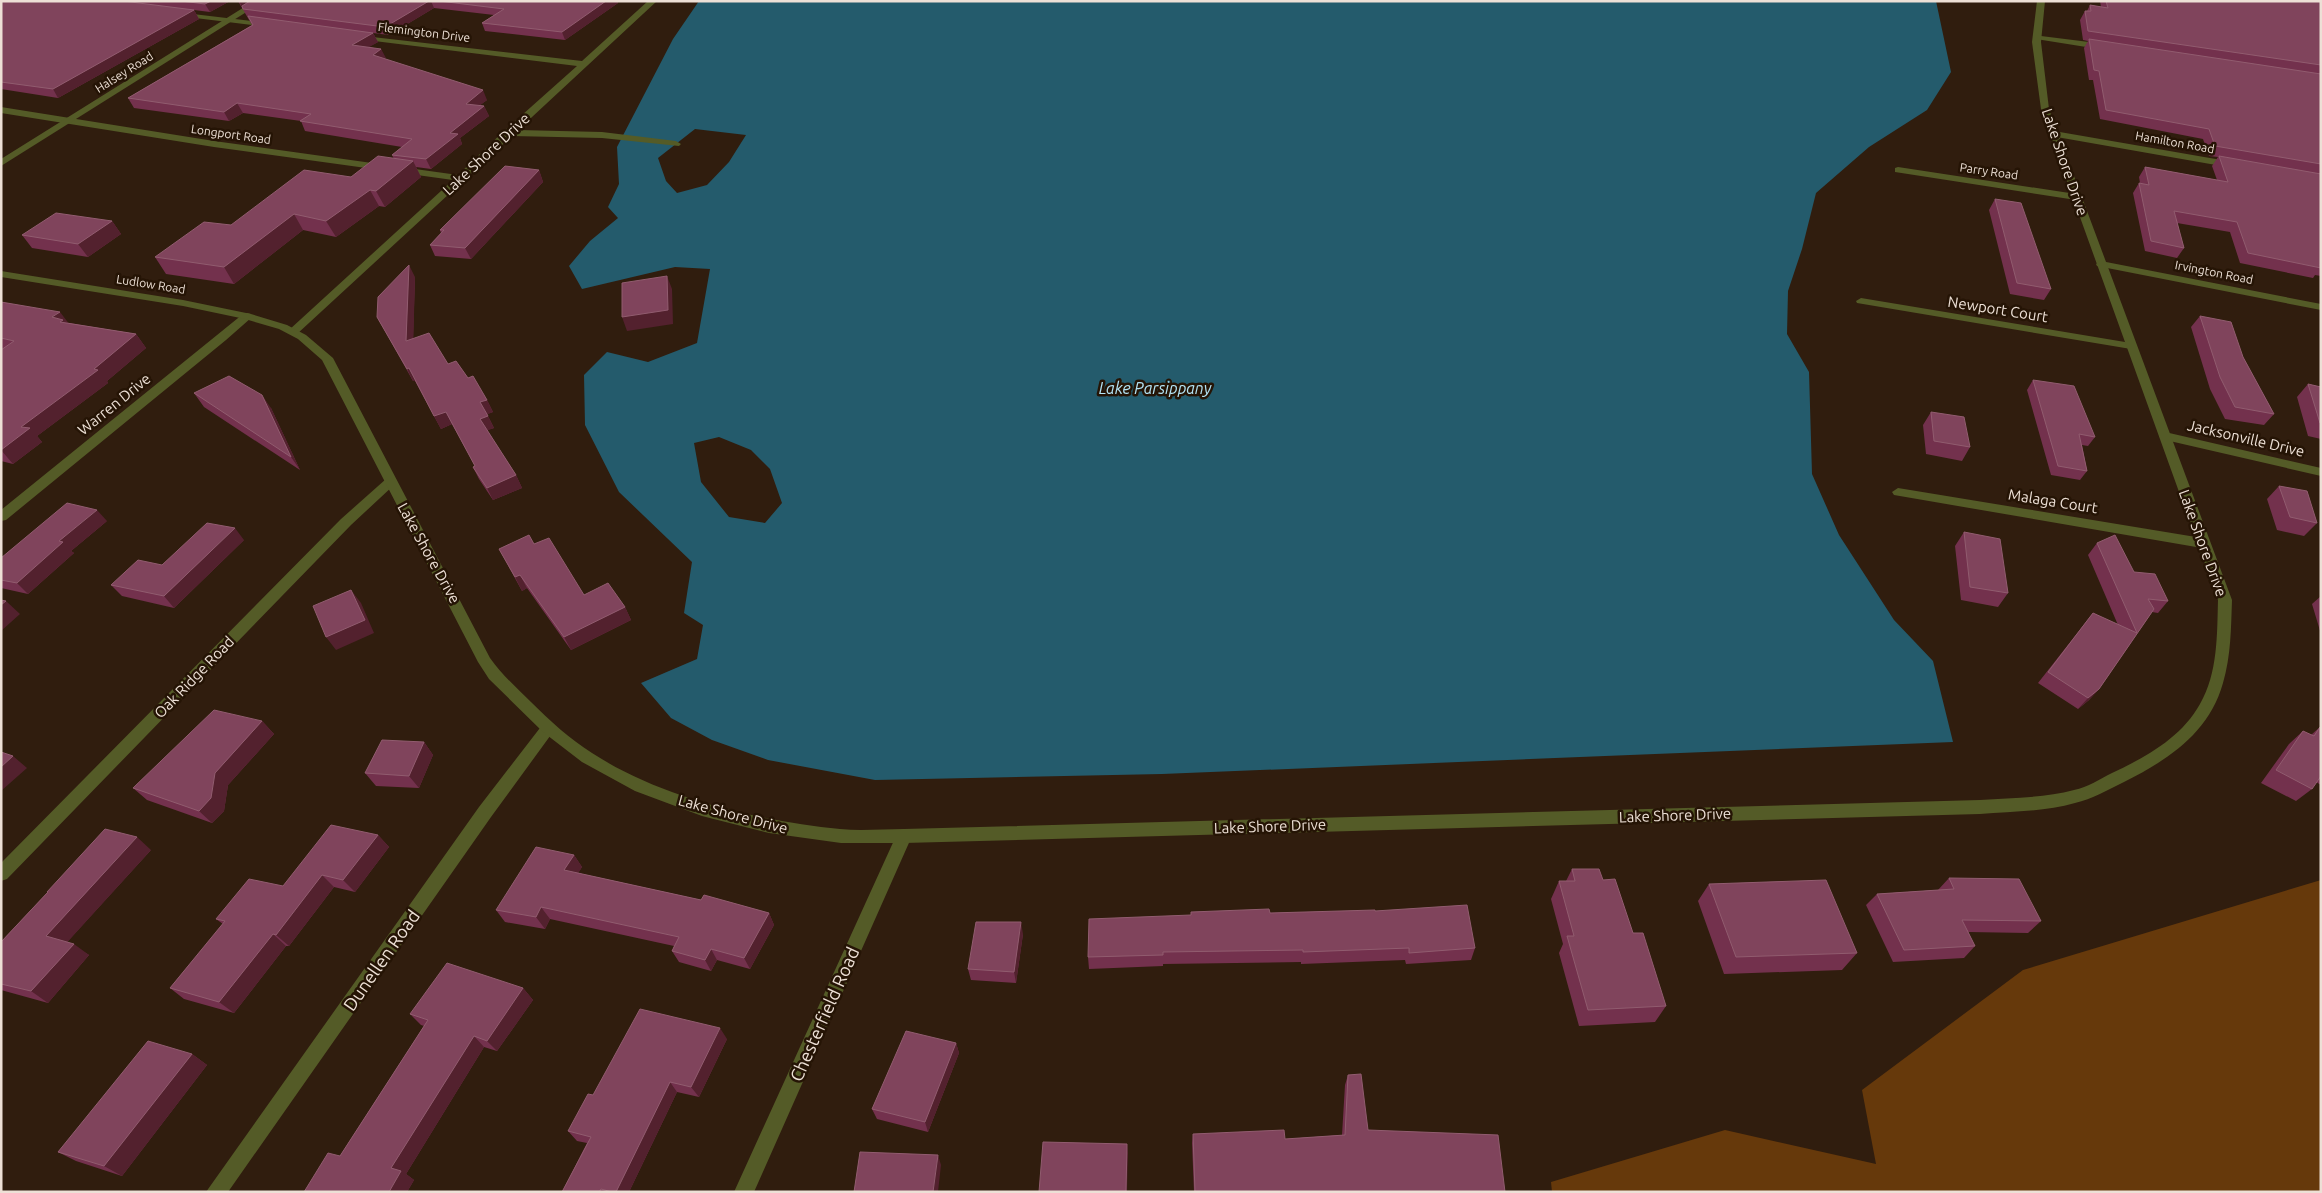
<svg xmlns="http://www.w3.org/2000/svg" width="2322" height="1193" viewBox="0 0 2322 1193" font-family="Ubuntu,sans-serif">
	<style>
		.forest { fill: #66390b }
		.water { fill: #245b6c; fill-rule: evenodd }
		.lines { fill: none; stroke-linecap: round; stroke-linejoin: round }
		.minor { fill: #545b27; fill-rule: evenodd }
		.tertiary { fill: #545b27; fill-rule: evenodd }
		.wall { fill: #73314d }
		.shaded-wall { fill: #53212e }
		.building { fill: #80445c; stroke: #915c6f }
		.labels { text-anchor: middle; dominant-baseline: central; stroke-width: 5; stroke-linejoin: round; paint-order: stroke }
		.far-street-label { font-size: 12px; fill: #ede0d6; stroke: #251405 }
		.street-label { font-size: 15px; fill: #ede0d6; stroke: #251405 }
		.water-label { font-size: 16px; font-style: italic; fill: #b3e3f4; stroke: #251405 }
		.near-street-label { font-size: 18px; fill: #ede0d6; stroke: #251405 }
	</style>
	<rect width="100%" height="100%" fill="#301d0e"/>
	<path class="forest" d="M2321,880V1192H1552L1551,1182L1725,1130L1876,1164L1862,1090L2023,970Z"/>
	<path class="water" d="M699,1H1936L1951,72L1927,110L1869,147L1816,193L1802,249L1788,291L1787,334L1809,372L1812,474L1839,535L1894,620L1933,661L1953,742L1162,774L875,780L768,760L712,740L671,718L641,683L697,659L703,625L684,613L692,562L619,492L585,425L584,375L607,352L648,362L697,343L710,269L675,267L582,289L569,266L590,241L618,218L608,207L619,184L617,147L673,39ZM695,129L746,135L729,162L707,185L677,193L666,181L658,158ZM719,437L751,450L770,469L782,503L765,523L729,517L701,482L694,443Z"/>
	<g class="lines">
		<path class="minor" d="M648,1H657L518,130L602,132L676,141L681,144L679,146L602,138L512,136L297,334L293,335L287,332L289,330L453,180L214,147L1,113V107L214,141L458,175L504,131L577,66L358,39L354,37L355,35L582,61Z
			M176,12L269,23L273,25L269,27L179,16L175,14Z
			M2033,35L2105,44L2109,47L2105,50L2036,39H2033Z
			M2054,131L2233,162L2238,165L2233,168L2051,136V132Z
			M1898,167L2076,194L2081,197L2076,200L1895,172V168Z
			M2101,261L2321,304V310L2097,266L2096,264Z
			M1861,298L2131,343L2137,346L2131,349L1857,303L1856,301Z
			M247,313L251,314V318L226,340L6,520L1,521V510L243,314Z
			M2165,432L2321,468V476L2161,439L2159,436Z
			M390,478L394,479L396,482L394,485L351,525L7,879L1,881V863L341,519L386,479Z
			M1898,488L2202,538L2209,543L2202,548L1894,495L1892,492Z
			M548,722L553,724L556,728L553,732L491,817L228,1192H206L479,807L543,724Z
			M904,829L910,831L912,836L754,1192H734L896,836L898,831Z"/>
		<path class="tertiary" d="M254,1H264L1,166V159Z
			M2037,1H2045L2041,42L2049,109L2232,600C2231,628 2231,656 2223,683C2209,733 2168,760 2124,782C2108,790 2092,799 2075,803C2044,812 2011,811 1980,814L904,843H841L769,833L702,816L635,791L582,762L543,732L489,679L478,662L322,360L298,339L279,329L245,319L183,306L1,277V271L183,300L251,314L287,325L306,335L333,358L490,658C502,675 517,688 531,702C550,721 570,739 592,753C661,798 759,821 840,829C861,831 883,829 904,829L1980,800C2011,798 2044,798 2074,790C2088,787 2100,779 2112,773C2146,757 2181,738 2200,704C2218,673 2217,634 2218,600L2041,109L2032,42Z"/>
	</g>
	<path class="wall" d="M1,1H230L210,12L194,10L199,19L58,98L1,89Z
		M238,1H617L618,3L565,40L485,31L482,23L494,15L434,8L389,35L373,33L378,42L368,47L381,49L385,59L487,100L480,105L484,106L489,116L460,138L462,144L431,169L416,167L421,177L385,207L379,206L336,237L303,230L234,284L166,274L155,257L394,159L392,155L402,147L305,131L301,121L243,113L229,121L134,108L128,98L252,25Z
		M2100,1H2321V276L2315,275L2313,278L2240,263L2230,232L2177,223L2184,248L2177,258L2145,251L2133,193L2139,183H2140L2139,177L2145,167L2217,180L2212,166L2218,157L2209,156L2203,139L2100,119L2093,80H2089L2084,48L2088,41L2083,40L2080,20L2085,11H2087L2090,5L2101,7Z
		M539,170L543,182L471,259L435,256L430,245L441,233L440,230Z
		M1995,199L2051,289L2044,300L2010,294L1989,210Z
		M112,221L121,234L88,257L32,248L22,235Z
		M415,277L413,338L448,364L468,378L487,400L493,412L487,414L494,428L487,430L516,475L522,488L493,500L479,479L473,467L475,466L452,424L441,429L415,381H413L377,317Z
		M1,302L69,323L136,334L146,348L107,381L108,383L37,436L42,442L13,464L1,461V350L3,349H1Z
		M2200,316L2243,357L2274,414L2264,425L2225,419L2210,389L2191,327Z
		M2033,380L2095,437L2088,446L2082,445L2087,471L2080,480L2051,475L2027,390Z
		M2308,384L2321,387V439L2308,436L2297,397Z
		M194,393L271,408L300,470L204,407Z
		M1931,412L1970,447L1962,461L1926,454L1923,425Z
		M2279,486L2317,523L2304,536L2277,530L2267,499Z
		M107,521L71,551L74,553L28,594L1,588V558Z
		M1964,532L2008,593L1998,607L1961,600L1955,546Z
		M244,540L174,608L122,596L111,585L162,565Z
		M2097,543L2134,572L2168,601L2158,613L2152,612L2099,689L2089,700L2078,709L2038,683L2093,613L2118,625L2088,555Z
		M534,544L584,595L625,607L631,620L571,650L527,588L522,591L499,549Z
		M2321,596V634L2312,604Z
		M262,721L274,734L228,785L224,811L212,823L147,800L133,788Z
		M2320,727L2321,785L2316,782L2312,789L2296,801L2261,783L2289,744L2303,731L2311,735Z
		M424,742L433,755L419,788L376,786L365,773Z
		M378,835L389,847L355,892L334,887L289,946H286L234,1013L184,999L170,988L223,924L216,919L283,886Z
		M151,850L67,942L89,955L48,1003L1,990V942L48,892H47Z
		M574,855L582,867L578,873L701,900L769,913L774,925L750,969L717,960L711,971L679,962L672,951L674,946L550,919L545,929L505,922L496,910Z
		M1572,869L1603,880L1633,933L1666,1006L1655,1022L1579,1026L1559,953L1563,944L1551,899L1559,881H1566Z
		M1949,878L2041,921L2028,933L1968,932L1975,946L1964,958L1893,962L1866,905L1877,894L1938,890Z
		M1709,884L1857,953L1842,970L1724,974L1698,901Z
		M1375,911L1475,948L1471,960L1406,964L1405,960L1301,964V962L1163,964V966L1089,969L1088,957L1270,913Z
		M1023,934L1016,983L971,980L968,969Z
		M523,988L533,1000L497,1051L484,1047L406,1174L414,1180L407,1192H304L340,1156L424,1026L421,1025L410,1014Z
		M727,1039L699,1097L677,1092L629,1192H562L587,1143L577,1141L568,1131L593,1095Z
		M956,1043L959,1053L928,1132L877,1119L872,1109Z
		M192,1054L207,1065L122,1176L76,1161L58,1152Z
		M1348,1075L1368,1130L1505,1192H1194L1192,1143L1193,1134L1285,1139L1342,1135L1345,1085Z"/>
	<path class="shaded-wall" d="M211,1H230L210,12L205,4Z
		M239,1H250L242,7Z
		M429,1H431L434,8L389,35L385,27Z
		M605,1H617L618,3L565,40L562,32Z
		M194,10L199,19L58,98L53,89Z
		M373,33L378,42L356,55L352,45Z
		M381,49L386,58L378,64L373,55Z
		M483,90L487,100L470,113L466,104Z
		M237,103L243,113L229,121L224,112Z
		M484,106L489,116L460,138L462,144L431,169L426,159L450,133Z
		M413,161L421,177L385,207L376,191Z
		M539,170L543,182L471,259L465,248Z
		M370,190L379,206L336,237L326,221Z
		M294,214L303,230L234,284L224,267Z
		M112,221L121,234L88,257L78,244Z
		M409,265L415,277L413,353L406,341Z
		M667,276L672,289L673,324L627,331L622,317Z
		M60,312L70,325L68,326L52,317Z
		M136,334L146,348L107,381L108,383L37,436L42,442L13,464L1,450L21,427L94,369Z
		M409,368L416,381H413L407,369Z
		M262,395L271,408L300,470L291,457Z
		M487,400L493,412L486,415L480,402Z
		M446,412L452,424L441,429L434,416Z
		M488,416L494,428L486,431L480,419Z
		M516,475L522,488L493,500L487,488Z
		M97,510L107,521L71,551L74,553L28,594L17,583L59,541Z
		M235,528L244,540L174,608L164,596Z
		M520,575L527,588L522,591L515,577Z
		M351,590L361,603L374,633L336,650L326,637Z
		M6,601L20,614L1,631V605Z
		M625,607L631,620L571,650L564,637Z
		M2099,689L2089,700L2078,709L2088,698Z
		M262,721L274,734L228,785L224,811L212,823L199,811L215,773Z
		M424,742L433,755L419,788L409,776Z
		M13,756L27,768L1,791V767Z
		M378,835L389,847L355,892L343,880Z
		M137,837L151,850L62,948L46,936Z
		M574,855L582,867L573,882L564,870Z
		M322,875L334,887L289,946L276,935Z
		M541,907L550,919L545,929L536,917Z
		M769,913L774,925L750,969L744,958Z
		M1021,922L1023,934L1016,983L1014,972Z
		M273,934L286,946L234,1013L219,1002Z
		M74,944L89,955L48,1003L31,991Z
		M711,949L717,960L711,971L705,960Z
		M523,988L533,1000L497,1051L487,1041Z
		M720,1028L727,1039L699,1097L691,1087Z
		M474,1036L484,1047L406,1174L414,1180L407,1192H389L391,1168Z
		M956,1043L959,1053L928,1132L925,1122Z
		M192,1054L207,1065L122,1176L104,1166Z
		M670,1082L677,1092L629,1192H616Z
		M1127,1144L1128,1153L1127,1192H1126Z
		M938,1155L941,1165L938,1192H933Z"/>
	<path class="building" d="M1,1H123L194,10L53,89L1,82Z
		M181,1H211L205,4Z
		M250,1H429L385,27L243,9L242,6Z
		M439,1H606L562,32L482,23L504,9Z
		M2106,1H2321V65L2088,31L2085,11H2091L2090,5L2108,8Z
		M248,16L373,33L352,45L381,49L373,55L483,90L466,104L484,106L450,133L458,134L426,159L392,155L412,139L300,121L311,114L237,103L224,112L128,98L253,25Z
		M2089,39L2321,74V164L2215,146L2209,129L2106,110L2099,71L2094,70Z
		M378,156L413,161L376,191L370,190L326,221L294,214L224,267L155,257L204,222L231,225L304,170L351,177Z
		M2219,156L2321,174V264H2320L2321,268L2248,253L2237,222L2174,211L2184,248L2151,241L2139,183L2149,185L2145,167L2228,182Z
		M505,166L539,170L465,248L430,245L444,230H440Z
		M1995,199L2021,203L2051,289L2017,283Z
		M56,213L112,221L78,244L22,235Z
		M409,265L406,341L429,333L448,364L456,361L468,378L473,376L487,400L480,402L488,416L480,419L516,475L487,488L473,467L475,466L446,412L434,416L409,368L407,369L377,317L378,297Z
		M667,276L668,310L622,317V283Z
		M1,302L60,312L52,317L63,320L60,322L136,334L94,369L98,370L21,427L30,428L1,450V350L14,341L1,338Z
		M2200,316L2231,322L2243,357L2274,414L2235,407L2220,377Z
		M229,376L262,395L291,457L194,393Z
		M2033,380L2074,386L2095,437L2079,434L2087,471L2058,466Z
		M2308,384L2321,387V424L2320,423Z
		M1931,412L1964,417L1970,447L1934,441Z
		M2279,486L2307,491L2317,523L2290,517Z
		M67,503L97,510L59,541L63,542L17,583L1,580V558Z
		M207,523L235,528L164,596L111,585L138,560L162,565Z
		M1964,532L2000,539L2008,593L1970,587Z
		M529,535L534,544L549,538L584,595L608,583L625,607L564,637L520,575L515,577L499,549Z
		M2115,535L2134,572L2155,574L2168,601L2148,599L2154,609L2099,689L2088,698L2048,672L2093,613L2137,633L2097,543Z
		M351,590L365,620L326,637L313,606Z
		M1,600L6,601L1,605Z
		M214,710L262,721L215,773L211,798L199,811L133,788Z
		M2320,727L2321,776L2312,789L2276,770L2303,731L2314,736Z
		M382,740L424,742L409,776L365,773Z
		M1,752L13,756L1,767Z
		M331,825L378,835L343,880L322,875L276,935L273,934L219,1002L170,988L225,921L216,919L249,879L283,886Z
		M105,829L137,837L46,936L74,944L31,991L1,984V942L48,892H47Z
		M536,847L574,855L564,870L701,900L704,895L769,913L744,958L711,949L705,960L672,951L679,937L541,907L536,917L496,910Z
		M1572,869H1599L1603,880L1615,879L1633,933H1643L1666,1006L1588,1010L1567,936H1574L1559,881H1575Z
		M1949,878L2019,879L2041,921L1962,920L1975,946L1904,950L1877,894L1954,889Z
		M1826,880L1857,953L1736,957L1709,884Z
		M1467,905L1475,948L1409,953V948L1303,952V950L1163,952V955L1088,957L1089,919L1191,915V912L1269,909L1270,913L1375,910V911Z
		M976,922H1021L1014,972L968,969Z
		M447,963L523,988L487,1041L474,1036L391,1168L401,1171L389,1192H304L328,1153L340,1156L428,1020L410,1014Z
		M640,1009L720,1028L691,1087L670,1082L616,1192H612L601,1189L599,1192H562L591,1137L568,1131L588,1094L593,1095Z
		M906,1031L956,1043L925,1122L872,1109Z
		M148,1041L192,1054L104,1166L58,1152Z
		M1361,1074L1368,1130L1498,1135L1505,1192H1195L1193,1134L1284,1130L1285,1139L1345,1135L1348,1075Z
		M1043,1142L1127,1144L1126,1192H1039Z
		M860,1152L938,1155L933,1192H854Z"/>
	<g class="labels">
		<g class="far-street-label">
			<text transform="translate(424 32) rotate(7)">Flemington Drive</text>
			<text transform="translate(124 72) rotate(-32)">Halsey Road</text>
			<text transform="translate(231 134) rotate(8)">Longport Road</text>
			<text transform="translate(2175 142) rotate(10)">Hamilton Road</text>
			<text transform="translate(1989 171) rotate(8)">Parry Road</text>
			<text transform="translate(2214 272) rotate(11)">Irvington Road</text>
			<text transform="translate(151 284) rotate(9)">Ludlow Road</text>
		</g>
		<g class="street-label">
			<text transform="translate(486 154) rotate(-43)">Lake Shore Drive</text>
			<text transform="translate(2065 162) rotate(71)">Lake Shore Drive</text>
			<text transform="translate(1998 309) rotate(9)">Newport Court</text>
			<text transform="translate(114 404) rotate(-39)">Warren Drive</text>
			<text transform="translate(2246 438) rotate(13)">Jacksonville Drive</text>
			<text transform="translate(2053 501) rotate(9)">Malaga Court</text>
			<text transform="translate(2203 543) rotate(70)">Lake Shore Drive</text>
			<text transform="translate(429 553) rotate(61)">Lake Shore Drive</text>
			<text transform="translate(194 677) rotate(-46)">Oak Ridge Road</text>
			<text transform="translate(733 814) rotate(15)">Lake Shore Drive</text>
			<text transform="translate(1675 815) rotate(-2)">Lake Shore Drive</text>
			<text transform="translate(1270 826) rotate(-2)">Lake Shore Drive</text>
		</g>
		<g class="water-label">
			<text x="1155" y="388">Lake Parsippany</text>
		</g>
		<g class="near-street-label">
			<text transform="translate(381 960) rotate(-55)">Dunellen Road</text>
			<text transform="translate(824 1014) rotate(-66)">Chesterfield Road</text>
		</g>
	</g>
	<rect width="2322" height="1193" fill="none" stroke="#ede0d6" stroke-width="5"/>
</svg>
